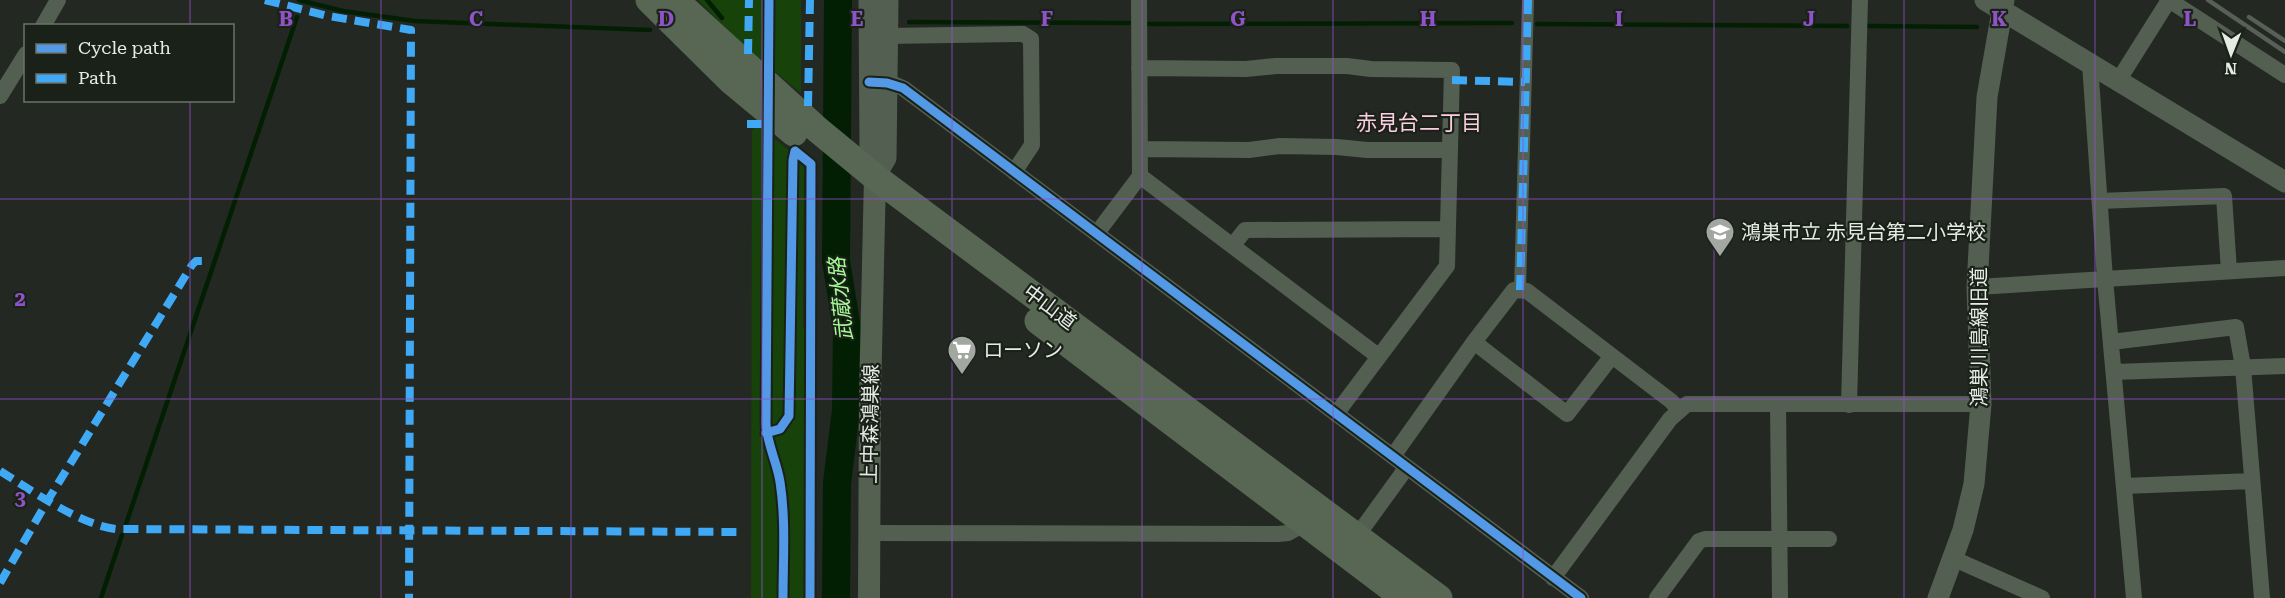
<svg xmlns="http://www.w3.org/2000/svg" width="2285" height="598" viewBox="0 0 2285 598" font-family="'Roboto Serif','Noto Sans JP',serif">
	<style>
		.green { fill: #17430b }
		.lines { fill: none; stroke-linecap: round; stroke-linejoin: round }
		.stream { stroke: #031f03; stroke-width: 4.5 }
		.river { stroke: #031f03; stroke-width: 28 }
		.pedestrian { stroke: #535f50; stroke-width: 12 }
		.minor { stroke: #535f50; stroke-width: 16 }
		.tertiary { stroke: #535f50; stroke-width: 21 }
		.secondary { stroke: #546151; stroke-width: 22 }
		.trunk { stroke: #586754; stroke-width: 27 }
		.rail { stroke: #585f56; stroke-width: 4.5 }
		.quiet { stroke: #3fa9f5; stroke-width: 8; stroke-dasharray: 15 8; stroke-linecap: butt }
		.cycleway-casing { stroke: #192118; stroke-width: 13 }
		.cycleway { stroke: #5399e6; stroke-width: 9 }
		.grid { fill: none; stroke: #9052c7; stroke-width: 1.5; stroke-opacity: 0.55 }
		.labels { text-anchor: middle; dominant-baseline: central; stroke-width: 4.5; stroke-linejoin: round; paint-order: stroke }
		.poi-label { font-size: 20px; fill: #e6ebe5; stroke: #192118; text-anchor: start }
		.street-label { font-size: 20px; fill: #e6ebe5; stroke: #192118 }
		.neighbourhood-label { font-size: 21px; fill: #fdcde2; stroke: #192118 }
		.water-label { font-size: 21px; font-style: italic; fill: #a7fa96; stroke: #192118 }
		.grid-label { font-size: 20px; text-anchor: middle; font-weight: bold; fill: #9052c7; stroke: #192118; stroke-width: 4.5; stroke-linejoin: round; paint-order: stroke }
	</style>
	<rect width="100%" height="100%" fill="#242823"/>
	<path class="green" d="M698,0H801V93L743,45Z
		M757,125L804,162L803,327H806L804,598H751L752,131Z"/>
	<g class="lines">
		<path class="stream" d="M299,0L343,11L415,21L650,30
			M707,0L722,18
			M909,22L1129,23
			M1148,24L1512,23
			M1537,24L1847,26
			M1868,26L1977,27
			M126,524L297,17
			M101,598L122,535"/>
		<path class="river" d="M836,598L837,483L846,410L847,329L836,261L838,0"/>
		<path class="pedestrian" d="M1520,290L1528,0"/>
		<path class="minor" d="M43,26L58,0
			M886,36L1023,34L1031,39L1032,145L1014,172
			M2090,64L2105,279L2134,598
			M1139,68L1246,69L1276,66H1347L1371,69L1452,70L1447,266L1336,414
			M2118,81L2169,0L2285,75
			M877,83L896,85L903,88L1581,598
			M0,96L26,54
			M1140,149L1249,150L1280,146L1337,147L1367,150H1449
			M1140,176L1378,356
			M2100,201L2224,196L2229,271
			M1097,233L1140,176L1139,0
			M1233,245L1245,230L1448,229
			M1977,287L2285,268
			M1474,342L1567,414L1612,356
			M2111,342L2236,327L2243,367L2262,598
			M2114,372L2285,366
			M1778,404L1780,598
			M1849,405L1860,0
			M1393,456L1474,342L1514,290L1527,291L1671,401L1679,410
			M2124,486L2252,481
			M869,533L1278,534L1288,533L1306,523
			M1357,536L1407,467
			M1952,558L2042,598
			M1553,578L1670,419L1687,404H1981
			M1657,598L1699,541L1705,539H1829"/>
		<path class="tertiary" d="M869,0L870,150L875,177
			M1985,0L2285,182
			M875,177L886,158L888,0
			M1938,598L1963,530L1974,484L1981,404L1977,287L1987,97L2004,0"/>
		<path class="secondary" d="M869,598L870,395L875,177"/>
		<path class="trunk" d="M649,0L730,80L794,133
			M675,0L818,130L875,177L1439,598
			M1038,321L1404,598"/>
		<path class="rail" d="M2208,0L2285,52
			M2249,17L2285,41"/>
		<path class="quiet" d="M265,0L328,16L411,30L409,598
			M748,54L749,0
			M1452,80L1525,82
			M808,106L810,0
			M747,124H763
			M1520,290L1528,0
			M0,471C31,490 80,525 116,529L744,532
			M0,583L48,500L192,265L196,261H205"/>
		<g class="cycleway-casing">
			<path id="cycleway" d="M769,0L766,424C767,444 777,462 780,482C786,520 783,560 783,598
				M869,82L887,83L903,88L1581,598
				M766,433L780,429L789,416L793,160L795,151L811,164L810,598"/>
		</g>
		<use href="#cycleway" class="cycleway"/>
	</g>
	<path class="grid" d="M190,0V26M381,0V598M571,0V598M762,0V598M952,0V598M1142,0V598M1333,0V598M1523,0V598M1714,0V598M1904,0V598M2095,0V598M190,100V598M0,199H2285M0,399H2285"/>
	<defs>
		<g id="school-pin" transform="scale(1.5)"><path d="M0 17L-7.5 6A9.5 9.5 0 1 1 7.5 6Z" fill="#a2a7a1" stroke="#192118"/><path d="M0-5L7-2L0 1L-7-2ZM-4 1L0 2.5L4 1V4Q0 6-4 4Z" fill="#fff"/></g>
		<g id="supermarket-pin" transform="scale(1.5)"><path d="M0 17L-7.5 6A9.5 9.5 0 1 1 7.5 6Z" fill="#a2a7a1" stroke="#192118"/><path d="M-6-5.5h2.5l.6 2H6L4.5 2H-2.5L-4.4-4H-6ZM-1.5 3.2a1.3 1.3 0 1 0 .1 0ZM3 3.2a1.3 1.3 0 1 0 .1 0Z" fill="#fff"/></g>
	</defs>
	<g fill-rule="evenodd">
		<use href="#school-pin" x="1720" y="232"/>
		<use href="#supermarket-pin" x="962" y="350"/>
	</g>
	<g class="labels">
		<g class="poi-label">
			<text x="1741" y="232">鴻巣市立 赤見台第二小学校</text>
			<text x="983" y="350">ローソン</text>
		</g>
		<g class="street-label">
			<text transform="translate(1050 307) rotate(37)">中山道</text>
			<text transform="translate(1979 337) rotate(-90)">鴻巣川島線旧道</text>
			<text transform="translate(870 424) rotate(-89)">上中森鴻巣線</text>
		</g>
		<g class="neighbourhood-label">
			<text x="1419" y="123">赤見台二丁目</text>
		</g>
		<g class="water-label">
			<text transform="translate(841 299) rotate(-96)">武蔵水路</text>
		</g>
	</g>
	<g class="grid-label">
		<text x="286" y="26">B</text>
		<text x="476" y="26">C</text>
		<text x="666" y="26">D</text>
		<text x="857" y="26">E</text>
		<text x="1047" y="26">F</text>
		<text x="1238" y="26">G</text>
		<text x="1428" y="26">H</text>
		<text x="1619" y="26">I</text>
		<text x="1809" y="26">J</text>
		<text x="1999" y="26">K</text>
		<text x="2190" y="26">L</text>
		<text x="20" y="306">2</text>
		<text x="20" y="505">3</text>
	</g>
	<rect x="24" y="24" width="210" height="78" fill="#192118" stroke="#6b726a" stroke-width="1.5"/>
	<rect x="36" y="44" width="30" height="9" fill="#5399e6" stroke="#6b726a" stroke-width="1.5"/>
	<text x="78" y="54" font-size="18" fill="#e6ebe5">Cycle path</text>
	<rect x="36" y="74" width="30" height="9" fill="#3fa9f5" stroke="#6b726a" stroke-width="1.5"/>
	<text x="78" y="84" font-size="18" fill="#e6ebe5">Path</text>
	<g transform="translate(2231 54) rotate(181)" stroke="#192118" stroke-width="4.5" paint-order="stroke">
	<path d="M0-4.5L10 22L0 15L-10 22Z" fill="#e6ebe5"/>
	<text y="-9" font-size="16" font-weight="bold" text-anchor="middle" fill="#e6ebe5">N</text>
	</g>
</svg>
